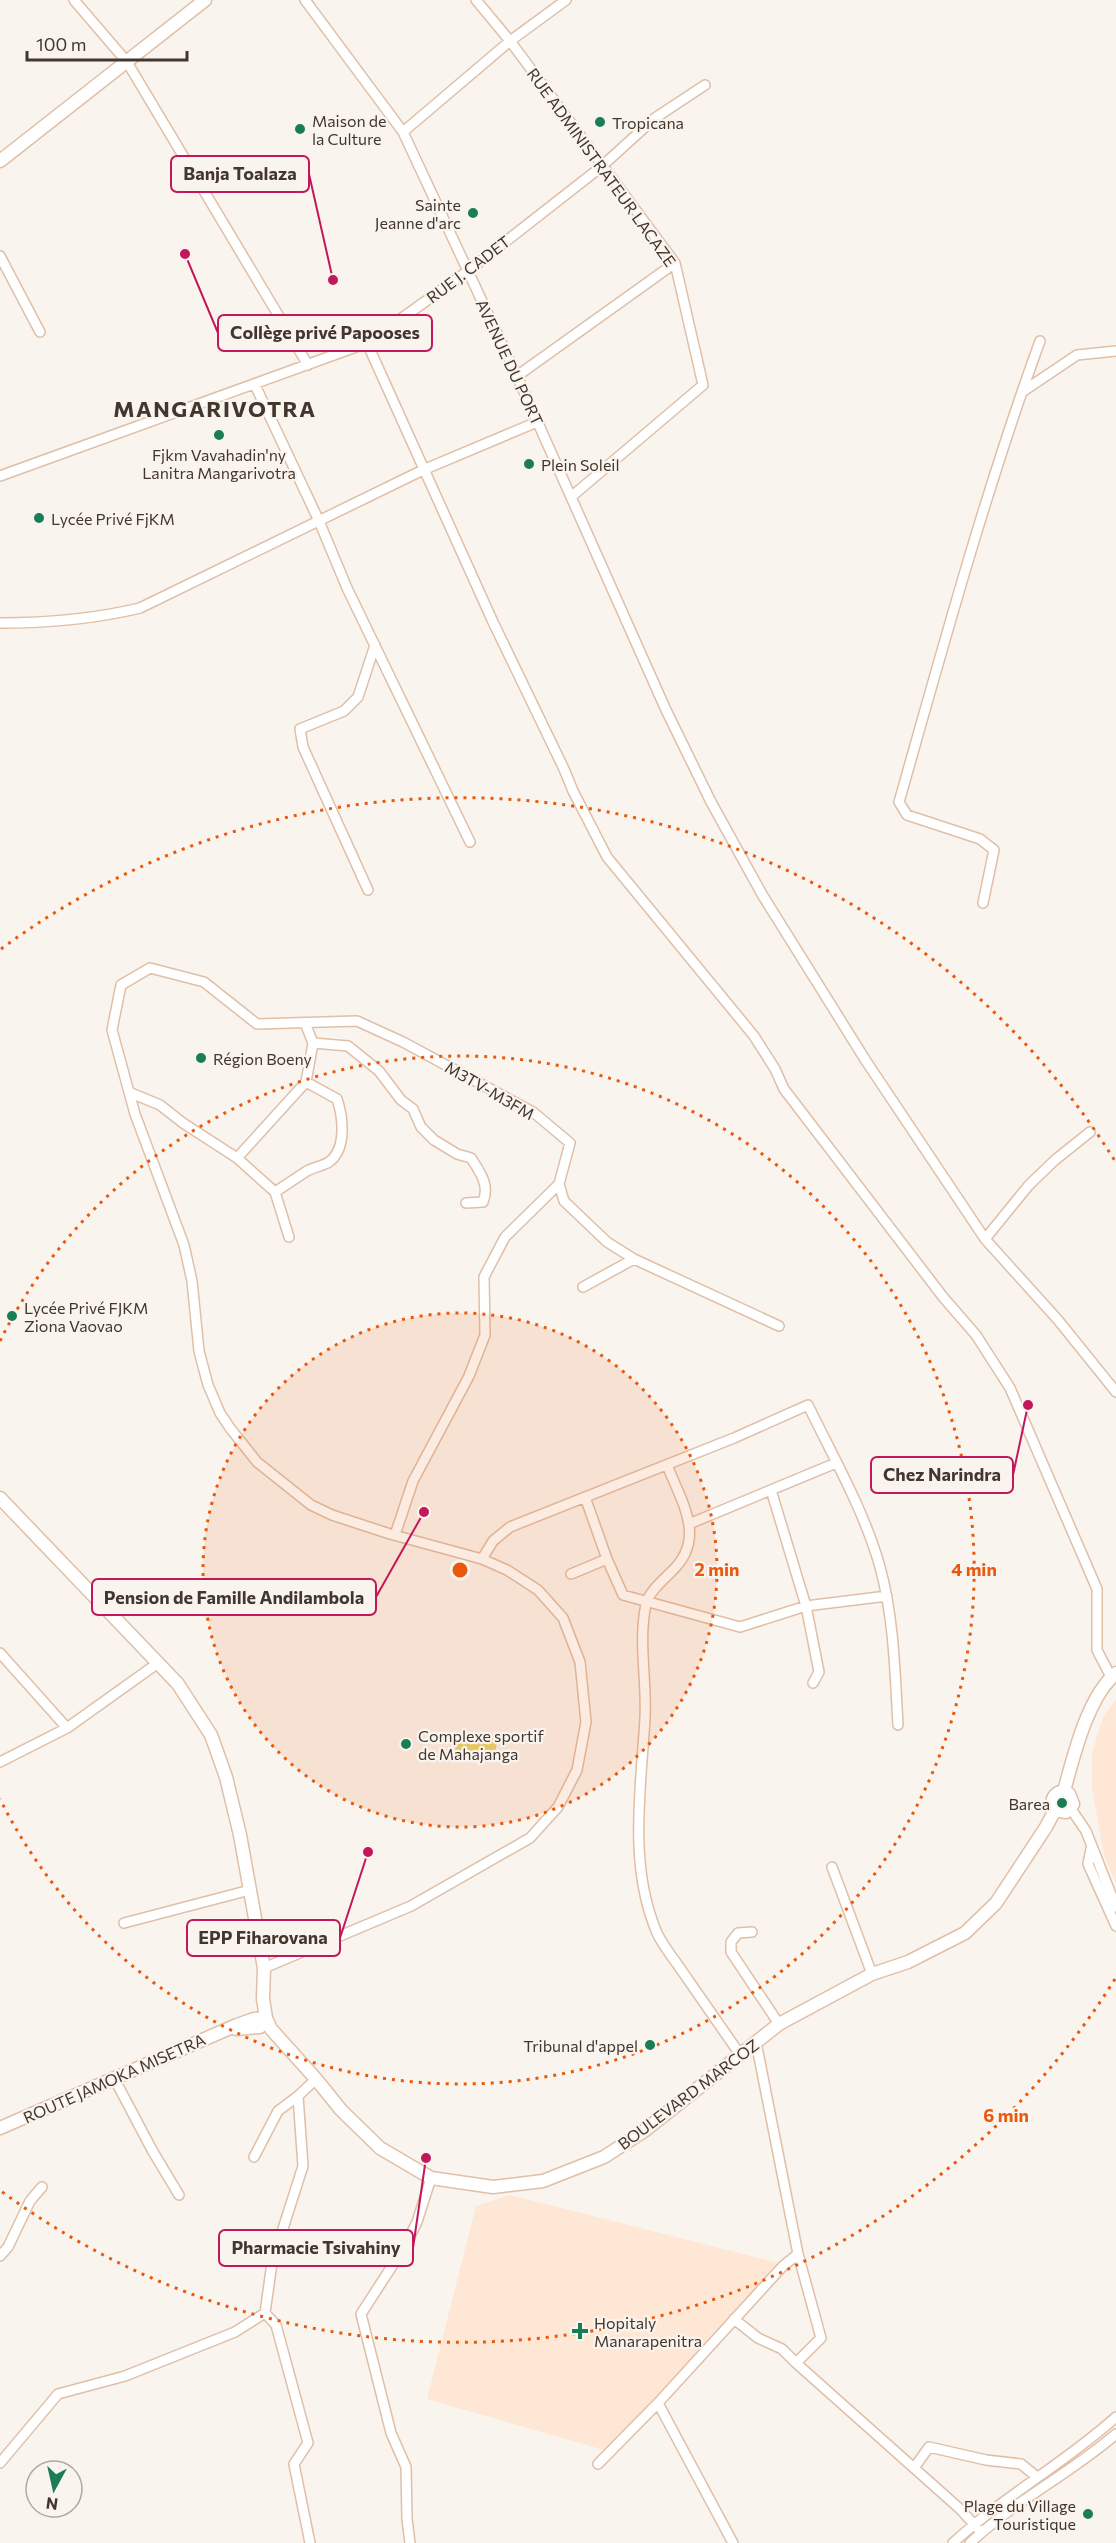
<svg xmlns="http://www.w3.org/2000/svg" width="1116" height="2543" viewBox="0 0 1116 2543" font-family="Commissioner,sans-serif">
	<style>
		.built { fill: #ffe7d5 }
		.water { fill: #e7d56d }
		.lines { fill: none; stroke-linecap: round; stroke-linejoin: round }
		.street-casing { stroke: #e0bfa7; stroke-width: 12 }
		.secondary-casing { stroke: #e0bfa7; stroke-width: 15 }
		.street { stroke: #fff; stroke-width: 9 }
		.secondary { stroke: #fff; stroke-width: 12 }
		.ring { fill: none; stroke: #e8590c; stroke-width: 3; stroke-dasharray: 3 6 }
		.poi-dot { fill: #1b7d55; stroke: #faf4ef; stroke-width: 2 }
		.labels { text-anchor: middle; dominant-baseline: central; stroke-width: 4.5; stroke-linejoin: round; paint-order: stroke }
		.poi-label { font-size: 16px; fill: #43362c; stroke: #faf4ef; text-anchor: start }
		.street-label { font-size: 16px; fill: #43362c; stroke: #faf4ef }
		.district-label { font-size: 22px; font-weight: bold; letter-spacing: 1.5px; fill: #43362c; stroke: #faf4ef }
		.centre { fill: #e8590c; stroke: #faf4ef; stroke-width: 3 }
		.ring-label { font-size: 18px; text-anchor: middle; font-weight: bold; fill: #e8590c; stroke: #faf4ef; stroke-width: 4.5; stroke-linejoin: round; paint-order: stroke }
		.leader { fill: none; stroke: #c2185b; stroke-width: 2 }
		.callout-dot { fill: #c2185b; stroke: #faf4ef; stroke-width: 2 }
		.callout { fill: #faf4ef; stroke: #c2185b; stroke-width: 2 }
		.callout-label { font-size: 18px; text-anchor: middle; font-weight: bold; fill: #43362c }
	</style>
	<rect width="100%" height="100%" fill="#faf4ef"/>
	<path class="built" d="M1116,1699V1884L1104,1855L1092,1788V1755L1097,1735L1104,1716Z
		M510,2195L779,2263L607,2451L427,2399L476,2206Z"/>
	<path class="water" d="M457,1734L497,1739L495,1758L455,1753Z"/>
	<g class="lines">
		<g class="street-casing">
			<path id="street" d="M74,0L127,62L308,365
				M305,0L403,132L517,376L666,710L711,802L763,896L866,1061L985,1239L1058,1320L1116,1392
				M476,0L510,41L675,263L703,385L571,497
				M403,132L510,41L566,0
				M0,256L40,332
				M367,343L493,622L564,769L573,791L607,857L754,1036L775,1069L784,1089L943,1297L976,1335L1010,1388L1097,1589V1650L1111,1677
				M517,376L675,263
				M255,385L319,521L347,588L470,842
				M1022,392L1077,355L1116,351
				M0,476L367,343L468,271L601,167L655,118L705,85
				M0,623C47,623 94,619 140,608L423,470L537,422
				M368,890L303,747L300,729L344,711L358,697L375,645
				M983,903L994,850L980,839L907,815L899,802C943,647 985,492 1040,341
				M313,1043L348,1046L379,1071L401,1100L413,1109L421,1127L434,1140L457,1154L471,1158C480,1172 490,1185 483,1202L466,1203
				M131,1093L160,1105L183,1123L237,1158L275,1192
				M237,1158L306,1082
				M289,1237L275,1192C286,1185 296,1178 307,1171C314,1167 323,1166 329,1162C347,1149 343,1117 337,1099L306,1082L313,1043L305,1023
				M985,1239L1029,1185L1055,1160L1090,1132
				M583,1287L634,1259
				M667,1465C682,1503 707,1539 671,1572C662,1581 649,1592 646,1604C638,1642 647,1680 645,1718C641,1789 628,1865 657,1933C663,1946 674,1959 682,1971C701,1998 720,2026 739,2053
				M771,1490L806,1606L819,1672L813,1683
				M585,1497L607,1559L623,1595L740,1627L806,1606L887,1596
				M689,1524L836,1463
				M395,1535L413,1481L469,1376L485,1335L484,1277L505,1237L559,1184
				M482,1559L493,1541L510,1527L734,1438L808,1405C833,1457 864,1510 880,1567C894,1618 895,1673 898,1725
				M571,1574L607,1559
				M0,1653L67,1728
				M0,1762L67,1728L158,1663
				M1071,1809L1086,1831L1116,1907
				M1091,1849L1088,1864L1116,1926
				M832,1867L872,1974
				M124,1923L250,1890
				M752,1932L738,1933L731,1942V1952L779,2024
				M264,1968L411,1906L530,1838L558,1807L577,1770L586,1722L580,1662L563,1618L538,1590L507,1570L482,1559L390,1534L332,1515L311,1505L257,1462L230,1428L220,1413L208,1385L199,1351L192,1281L184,1245L135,1114L112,1030L121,985L150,968L204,982L257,1024L357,1021L403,1042L533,1112L570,1143L559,1184L564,1201L607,1242L634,1259L779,1326
				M756,2042L798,2254L821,2338L796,2363L960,2509L981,2532
				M114,2078L152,2150L179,2195
				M254,2157L278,2111L298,2096L316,2079
				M0,2256L8,2247L30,2201L42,2187
				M265,2313L276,2325L308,2443L294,2464L310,2543
				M734,2319L758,2338L782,2349L796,2363
				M658,2403L733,2543
				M0,2463L58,2394L125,2376L235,2332L265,2313L272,2263L303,2166L298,2096
				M598,2464L658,2403L783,2266L798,2254
				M914,2468L929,2447L986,2460L1021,2464L1037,2477
				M410,2543L407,2519L406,2467L391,2433L361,2314L405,2246L417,2222L431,2178
				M953,2543C1004,2496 1065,2463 1116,2417
				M970,2543C1014,2501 1070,2474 1116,2434"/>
		</g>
		<g class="secondary-casing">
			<path id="secondary" d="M0,161L205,0
				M0,1498L178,1684L211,1735L226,1777L240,1835L264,1968L263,1999L266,2018L271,2029L316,2079L341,2110L380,2148L431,2178L493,2187L543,2181L604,2157L644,2131L779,2024L872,1974L908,1962L965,1933L996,1903L1046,1827L1055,1810
				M1064,1791C1074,1755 1087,1698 1116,1673
				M1055,1810L1066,1812L1073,1804L1069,1794L1064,1791
				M1055,1810C1050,1800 1053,1793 1064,1791
				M236,2029L260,2027L266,2018
				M0,2128L237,2025L254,2019L266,2018"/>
		</g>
		<use href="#street" class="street"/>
		<use href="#secondary" class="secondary"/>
	</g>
	<circle cx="460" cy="1570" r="257" fill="#e8590c" fill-opacity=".12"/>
	<g class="ring">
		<circle cx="460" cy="1570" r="257"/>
		<path d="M0 1341A514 514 0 1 1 0 1799"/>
		<path d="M1115 1979A772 772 0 0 1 1 2191M1 949A772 772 0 0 1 1115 1161"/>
	</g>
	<g class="poi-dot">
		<circle cx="600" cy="122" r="6"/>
		<circle cx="300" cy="129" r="6"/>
		<circle cx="473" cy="213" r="6"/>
		<circle cx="219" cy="435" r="6"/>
		<circle cx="529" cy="464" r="6"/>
		<circle cx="39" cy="518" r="6"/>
		<circle cx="201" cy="1058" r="6"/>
		<circle cx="12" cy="1316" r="6"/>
		<circle cx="406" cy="1744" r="6"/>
		<circle cx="1062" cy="1803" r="6"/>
		<circle cx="650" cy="2045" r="6"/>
		<path d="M577 2322h6v6h6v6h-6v6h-6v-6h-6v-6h6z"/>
		<circle cx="1088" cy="2514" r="6"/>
	</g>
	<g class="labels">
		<g class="poi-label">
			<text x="312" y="120">Maison de<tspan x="312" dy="18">la Culture</tspan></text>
			<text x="612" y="122">Tropicana</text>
			<text x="461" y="204" text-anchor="end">Sainte<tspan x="461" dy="18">Jeanne d'arc</tspan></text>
			<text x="219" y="454" text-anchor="middle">Fjkm Vavahadin'ny<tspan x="219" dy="18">Lanitra Mangarivotra</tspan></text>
			<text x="541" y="464">Plein Soleil</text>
			<text x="51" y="518">Lycée Privé FjKM</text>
			<text x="213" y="1058">Région Boeny</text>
			<text x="24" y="1307">Lycée Privé FJKM<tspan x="24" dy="18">Ziona Vaovao</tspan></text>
			<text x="418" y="1735">Complexe sportif<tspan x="418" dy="18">de Mahajanga</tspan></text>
			<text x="1050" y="1803" text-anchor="end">Barea</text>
			<text x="638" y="2045" text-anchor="end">Tribunal d'appel</text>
			<text x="594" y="2322">Hopitaly<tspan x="594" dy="18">Manarapenitra</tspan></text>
			<text x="1076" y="2505" text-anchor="end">Plage du Village<tspan x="1076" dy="18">Touristique</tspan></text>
		</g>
		<g class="street-label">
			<text transform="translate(602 167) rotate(54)">RUE ADMINISTRATEUR LACAZE</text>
			<text transform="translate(468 269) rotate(-37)">RUE J. CADET</text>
			<text transform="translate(510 362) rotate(65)">AVENUE DU PORT</text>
			<text transform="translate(490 1090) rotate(30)">M3TV-M3FM</text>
			<text transform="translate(114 2078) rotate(-24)">ROUTE JAMOKA MISETRA</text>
			<text transform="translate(688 2094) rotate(-37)">BOULEVARD MARCOZ</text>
		</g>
		<g class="district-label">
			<text x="215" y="408">MANGARIVOTRA</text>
		</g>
	</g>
	<circle cx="460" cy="1570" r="9" class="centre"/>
	<g class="ring-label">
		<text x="717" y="1576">2 min</text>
		<text x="974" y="1576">4 min</text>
		<text x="1006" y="2122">6 min</text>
	</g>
	<path class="leader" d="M333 280L309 174M185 254L218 333M1028 1405L1013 1475M424 1512L376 1597M368 1852L340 1938M426 2158L413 2248"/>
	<g class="callout-dot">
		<circle cx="333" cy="280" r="6"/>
		<circle cx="185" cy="254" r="6"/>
		<circle cx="1028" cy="1405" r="6"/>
		<circle cx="424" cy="1512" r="6"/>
		<circle cx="368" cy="1852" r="6"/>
		<circle cx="426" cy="2158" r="6"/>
	</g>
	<g class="callout">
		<rect x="171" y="156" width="138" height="36" rx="6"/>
		<rect x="218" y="315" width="214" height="36" rx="6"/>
		<rect x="871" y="1457" width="142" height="36" rx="6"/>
		<rect x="92" y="1579" width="284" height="36" rx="6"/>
		<rect x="187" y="1920" width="153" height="36" rx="6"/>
		<rect x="219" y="2230" width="194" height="36" rx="6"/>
	</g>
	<g class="callout-label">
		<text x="240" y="180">Banja Toalaza</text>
		<text x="325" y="339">Collège privé Papooses</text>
		<text x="942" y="1481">Chez Narindra</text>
		<text x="234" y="1604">Pension de Famille Andilambola</text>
		<text x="263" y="1944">EPP Fiharovana</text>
		<text x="316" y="2254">Pharmacie Tsivahiny</text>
	</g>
	<g transform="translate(54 2489) rotate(188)"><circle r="28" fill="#faf4ef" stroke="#b1a8a1" stroke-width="1.5"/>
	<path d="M0-4.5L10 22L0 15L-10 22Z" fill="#1b7d55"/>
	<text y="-9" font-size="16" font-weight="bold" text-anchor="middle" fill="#43362c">N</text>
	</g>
	<path d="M27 51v9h160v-9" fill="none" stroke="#43362c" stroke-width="3"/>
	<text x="36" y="51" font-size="18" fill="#43362c" stroke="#faf4ef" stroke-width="4.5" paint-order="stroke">100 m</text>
</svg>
